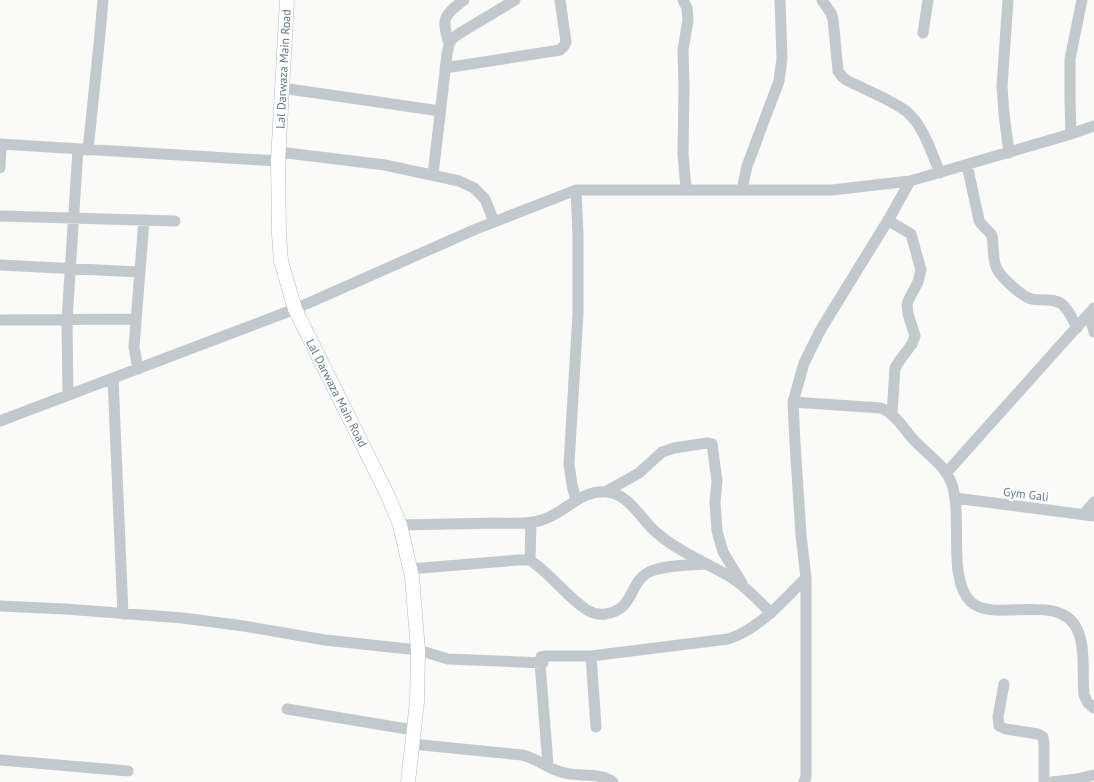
<svg xmlns="http://www.w3.org/2000/svg" width="1094" height="782" viewBox="0 0 1094 782" font-family="'PT Sans',sans-serif">
	<style>
		.lines { fill: none; stroke-linecap: round; stroke-linejoin: round }
		.major-casing { stroke: #b5babe; stroke-width: 15 }
		.minor { stroke: #c3c8cc; stroke-width: 11 }
		.major { stroke: #fff; stroke-width: 14 }
		.labels { text-anchor: middle; dominant-baseline: central; stroke-width: 4; stroke-linejoin: round; paint-order: stroke }
		.street-label { font-size: 12px; fill: #657683; stroke: #fff }
	</style>
	<rect width="100%" height="100%" fill="#fafaf8"/>
	<g class="lines">
		<g class="major-casing">
			<path id="major" d="M287,0L278,161L279,234L281,261L295,309L389,498L400,525L412,577L418,650L417,702L408,782"/>
		</g>
		<path class="minor" d="M683,0L687,8L688,20L683,50L684,86L683,154L686,189
			M822,0L831,13L833,19L838,71C844,82 854,83 865,89C878,95 894,102 906,111C924,126 931,152 940,173
			M1008,0L1002,86L1004,114L1009,153
			M923,33L928,0
			M449,44C442,18 442,17 464,0
			M445,68L560,50L564,46L566,42L560,0
			M282,88L440,111
			M1071,134L1070,100V59L1082,0
			M0,144L278,161
			M88,150L100,34L103,0
			M279,152L385,165L459,181L474,188L485,199L494,222
			M967,165L979,220C982,227 989,230 992,236C994,246 992,260 997,269C1001,277 1023,298 1032,299C1041,301 1053,298 1062,304C1069,310 1073,320 1077,328
			M0,168L1,144
			M433,175L447,54L449,44L453,38L460,33L515,0
			M910,181L890,217L821,329L804,363L793,402L881,408C896,414 903,428 913,439C925,453 944,464 951,482C964,514 946,578 971,602C995,624 1058,591 1077,629C1086,647 1082,676 1084,695L1088,703L1094,708
			M576,190L578,235V313L569,464L572,485L576,500
			M742,190L747,166L779,81L782,58L780,0
			M0,216L175,221
			M889,221L911,234L921,270L918,282L908,301L907,305L908,314L915,336L912,344L900,360L895,368L892,414
			M0,265L139,272
			M1089,314L1094,332
			M0,320L136,319
			M138,369L134,347L144,220
			M113,378L123,614
			M68,395L67,320L78,149
			M793,402L795,443L801,535L806,578V777L804,782
			M0,421L295,309L476,229L576,190H832L910,181L1071,134L1094,126
			M947,472L1094,308
			M605,492L639,473L662,452L674,448L707,443L712,444L717,481L715,502L717,531L723,552L742,583
			M955,498L1094,516
			M1084,514L1094,502
			M400,525C431,524 462,524 494,523C509,523 527,525 542,520C565,513 581,489 607,492C630,494 641,520 657,533C678,551 704,562 727,575C744,585 757,599 771,613
			M530,560L531,522
			M410,569L518,560H530C551,574 567,597 587,610C592,613 599,615 605,614C635,610 628,583 649,572C664,565 690,565 707,564
			M0,606L65,609L183,618L244,626L325,640L418,650L448,659L543,663
			M591,656L596,727
			M1004,684L998,717L999,726L1006,729L1038,734L1043,737L1044,745V782
			M287,709L413,730
			M412,744L522,755C537,758 549,770 565,773C579,777 601,772 613,782
			M0,760L128,771
			M548,765L540,663L541,657L546,656H591L728,639C760,629 783,600 806,578
			M1052,782L1077,779L1094,775"/>
		<use href="#major" class="major"/>
	</g>
	<g class="labels">
		<g class="street-label">
			<text transform="translate(283 69) rotate(-87)">Lal Darwaza Main Road</text>
			<text transform="translate(337 393) rotate(63)">Lal Darwaza Main Road</text>
			<text transform="translate(1026 494) rotate(7)">Gym Gali</text>
		</g>
	</g>
</svg>
